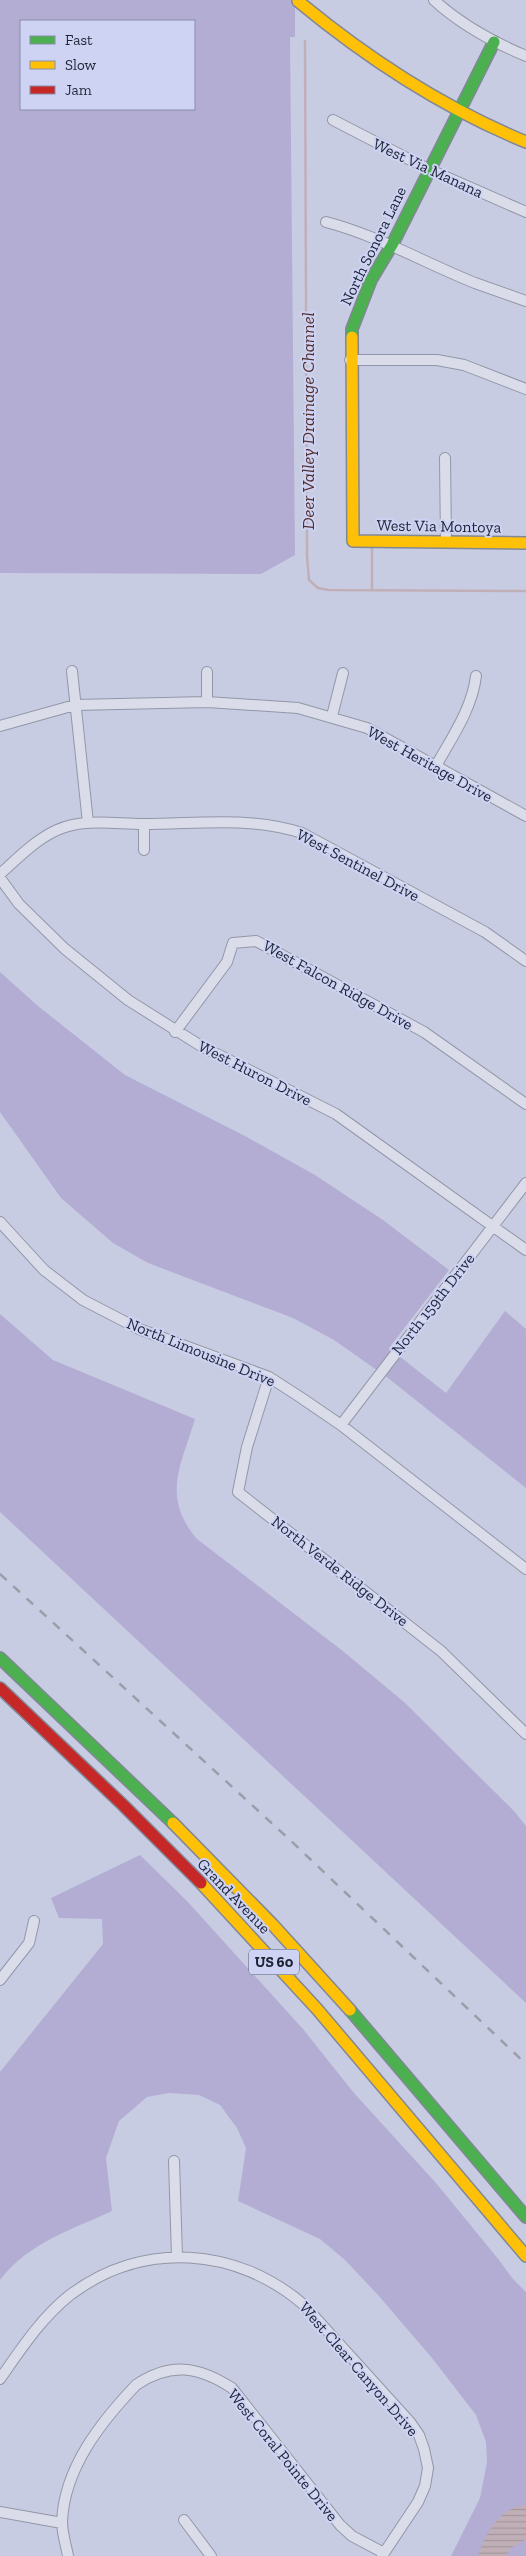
<svg xmlns="http://www.w3.org/2000/svg" width="526" height="2556" viewBox="0 0 526 2556" font-family="'Zilla Slab',serif">
	<style>
		.grass { fill: #b3add4; fill-rule: evenodd }
		.water { fill: url(#water-rules) }
		.lines { fill: none; stroke-linecap: round; stroke-linejoin: round }
		.stream { stroke: #c1afb7; stroke-width: 2.5 }
		.street-casing { stroke: #9297a7; stroke-width: 12 }
		.fast-casing { stroke: #828796; stroke-width: 14 }
		.slow-casing { stroke: #828796; stroke-width: 14 }
		.jam-casing { stroke: #828796; stroke-width: 14 }
		.street { stroke: #dadcea; stroke-width: 10 }
		.fast { stroke: #4caf50; stroke-width: 11 }
		.slow { stroke: #ffc107; stroke-width: 11 }
		.jam { stroke: #c62828; stroke-width: 11 }
		.rail { stroke: #9b9da9; stroke-width: 2.5; stroke-dasharray: 9 9; stroke-linecap: butt }
		.labels { text-anchor: middle; dominant-baseline: central; stroke-width: 4; stroke-linejoin: round; paint-order: stroke }
		.shield { fill: #ced3f4; stroke: #51586e; stroke-width: 1 }
		.shield-label { font-size: 15px; font-weight: bold; fill: #1c2434 }
		.street-label { font-size: 16px; fill: #1c2434; stroke: #ced3f4 }
		.water-label { font-size: 18px; font-style: italic; fill: #532f2b; stroke: #ced3f4 }
	</style>
	<defs>
		<pattern id="water-rules" width="6" height="5" patternUnits="userSpaceOnUse" patternTransform="scale(1.25)"><rect width="6" height="5" fill="#c1afb7"/><path d="M0 2.5h6" fill="none" stroke="#a5969e"/></pattern>
	</defs>
	<rect width="100%" height="100%" fill="#c8cce2"/>
	<path class="grass" d="M0,0H295V37H290L295,555L261,574L0,573ZM21,21H194V109H21Z
		M0,972L38,1006L125,1075L245,1136L315,1175L383,1220L449,1270L389,1348L446,1393L505,1311L526,1329V1488L388,1378L334,1340L293,1318L148,1263L113,1243L61,1198L0,1112Z
		M0,1314L53,1360L195,1419C181,1466 161,1496 197,1539L344,1652L404,1702L515,1812L526,1826V2003L0,1512Z
		M140,1855L187,1901L303,2029L354,2093L436,2183L499,2260L513,2279L526,2292V2556H451L480,2498L487,2462L486,2442L476,2415L432,2358L378,2295L345,2260L320,2239L238,2201L246,2148L237,2128L220,2105L199,2095L169,2093L147,2097L119,2121L106,2158L112,2211C71,2230 28,2243 0,2280V2072L103,1944L102,1919L59,1918L51,1898Z"/>
	<path class="water" d="M526,2505V2539L511,2548L506,2556H478C485,2534 500,2507 526,2505Z"/>
	<g class="lines">
		<path class="stream" d="M305,41L307,556L309,580L318,588L329,590L526,591
			M372,548V589"/>
		<g class="street-casing">
			<path id="street" d="M434,0C460,24 493,42 526,56
				M333,120L428,169L526,212
				M326,222C379,236 425,263 475,283C492,289 509,295 526,301
				M350,360H437L464,365L526,389
				M445,458L446,542
				M72,671L88,823
				M207,702V672
				M332,716L343,673
				M0,726L75,705L207,702L298,708L367,728L526,816
				M436,766C452,737 472,709 476,676
				M144,850V824
				M0,874C18,858 35,840 57,830C84,818 115,824 143,824C198,824 249,816 302,833L485,932L526,961
				M0,878L19,904L65,949L128,1000L201,1046L336,1114L526,1250
				M175,1032L227,962L233,943L256,941L424,1032L526,1104
				M0,1222L44,1270L83,1300L139,1329L269,1377L300,1397L341,1425L526,1569
				M269,1377L247,1447L238,1492L441,1651L526,1734
				M341,1425L526,1183
				M0,1980L29,1943L34,1921
				M174,2161L177,2257
				M0,2379C21,2349 41,2318 70,2295C143,2240 237,2247 304,2305L410,2422L419,2435L424,2449L428,2468L425,2486L418,2502L382,2556
				M0,2512L62,2523
				M184,2520L211,2556
				M68,2556C66,2545 62,2533 62,2522C64,2468 101,2422 136,2385C170,2362 198,2366 232,2388L340,2525L352,2536L384,2553"/>
		</g>
		<g class="fast-casing">
			<path id="fast" d="M352,337V329L371,280L392,245L494,42
				M0,1658L173,1823
				M350,2010L526,2217"/>
		</g>
		<g class="slow-casing">
			<path id="slow" d="M298,1C368,59 441,107 526,142
				M352,337L353,541L526,543
				M173,1823L273,1925L350,2010
				M201,1883L317,2009L526,2256"/>
		</g>
		<g class="jam-casing">
			<path id="jam" d="M0,1688L123,1805L201,1883"/>
		</g>
		<use href="#street" class="street"/>
		<use href="#fast" class="fast"/>
		<use href="#slow" class="slow"/>
		<use href="#jam" class="jam"/>
		<path class="rail" d="M0,1574L289,1839L526,2064"/>
	</g>
	<g class="labels">
		<rect class="shield" x="249" y="1949.5" width="50" height="25" rx="4"/>
		<g class="shield-label">
			<text x="274" y="1962">US 60</text>
		</g>
		<g class="street-label">
			<text transform="translate(428 168) rotate(25)">West Via Manana</text>
			<text transform="translate(373 246) rotate(-64)">North Sonora Lane</text>
			<text transform="translate(439 526) rotate(1)">West Via Montoya</text>
			<text transform="translate(430 764) rotate(29)">West Heritage Drive</text>
			<text transform="translate(358 865) rotate(28)">West Sentinel Drive</text>
			<text transform="translate(338 985) rotate(29)">West Falcon Ridge Drive</text>
			<text transform="translate(255 1073) rotate(27)">West Huron Drive</text>
			<text transform="translate(433 1304) rotate(-52)">North 159th Drive</text>
			<text transform="translate(201 1352) rotate(22)">North Limousine Drive</text>
			<text transform="translate(340 1571) rotate(38)">North Verde Ridge Drive</text>
			<text transform="translate(234 1896) rotate(46)">Grand Avenue</text>
			<text transform="translate(359 2369) rotate(49)">West Clear Canyon Drive</text>
			<text transform="translate(283 2455) rotate(51)">West Coral Pointe Drive</text>
		</g>
		<g class="water-label">
			<text transform="translate(308 421) rotate(-90)">Deer Valley Drainage Channel</text>
		</g>
	</g>
	<rect x="20" y="20" width="175" height="90" fill="#ced3f4" stroke="#878da7"/>
	<rect x="30" y="36" width="25" height="8" fill="#4caf50" stroke="#878da7"/>
	<text x="65" y="45" font-size="15" fill="#1c2434">Fast</text>
	<rect x="30" y="61" width="25" height="8" fill="#ffc107" stroke="#878da7"/>
	<text x="65" y="70" font-size="15" fill="#1c2434">Slow</text>
	<rect x="30" y="86" width="25" height="8" fill="#c62828" stroke="#878da7"/>
	<text x="65" y="95" font-size="15" fill="#1c2434">Jam</text>
</svg>
